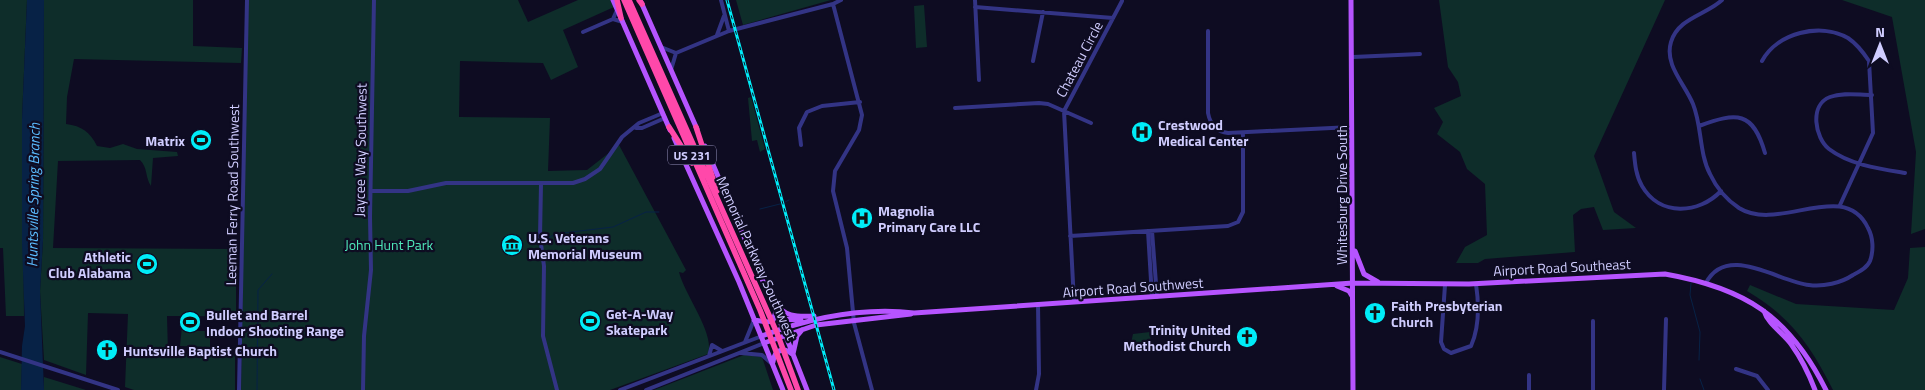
<svg xmlns="http://www.w3.org/2000/svg" width="1925" height="390" viewBox="0 0 1925 390" font-family="'Titillium Web',sans-serif">
	<style>
		.green { fill: #0e2d2a }
		.water { fill: #072246 }
		.lines { fill: none; stroke-linecap: round; stroke-linejoin: round }
		.stream { stroke: #072246; stroke-width: 1 }
		.minor { stroke: #333485; stroke-width: 4 }
		.major { stroke: #b654ff; stroke-width: 5 }
		.highway { stroke: #ff48aa; stroke-width: 5.5 }
		.rail-casing { stroke: #00edf8; stroke-width: 3 }
		.rail { stroke: #0e0c22; stroke-width: 1; stroke-dasharray: 4; stroke-linecap: butt }
		.labels { text-anchor: middle; dominant-baseline: central; stroke-width: 4.5; stroke-linejoin: round; paint-order: stroke }
		.shield { fill: #0e0c22; stroke: #9693bd; stroke-width: 1 }
		.shield-label { font-size: 12px; font-weight: bold; fill: #d0cdff }
		.street-label { font-size: 14px; fill: #d0cdff; stroke: #0e0c22 }
		.poi-label { font-size: 14px; font-weight: bold; fill: #d0cdff; stroke: #0e0c22; text-anchor: start }
		.park-label { font-size: 14px; fill: #4fe9ba; stroke: #0e0c22 }
		.water-label { font-size: 15px; font-style: italic; fill: #5bbcff; stroke: #0e0c22 }
	</style>
	<rect width="100%" height="100%" fill="#0e0c22"/>
	<path class="green" d="M0,0H27L22,119L24,316H6L3,248H0Z
		M44,0H193V46L242,48L241,63L74,59L67,97L66,124C82,126 90,132 97,146L110,148L123,144L137,149L177,152L178,156L153,158L151,186C145,177 148,168 140,160L58,161L53,248L236,249V317L196,316V331H210V347L180,346L183,316H167L168,353L235,355V390H134L125,387L128,314L88,313L86,375L44,360L40,291L43,240Z
		M247,0H518L528,22L578,0H611L614,7L563,30L578,67L551,80L543,63L460,61L459,117L550,118L548,171L587,170L619,145L686,270L683,273L679,272C685,296 715,333 708,354L610,390H241Z
		M736,0H831L743,25Z
		M1439,0H1665L1594,156L1614,212L1636,228L1603,230L1594,207L1581,209L1573,215L1575,252L1485,259L1478,263H1456L1465,247L1487,235L1485,184L1467,169L1460,152L1437,134L1443,122L1434,108L1461,96L1458,82L1448,67Z
		M1842,0H1925V229L1911,234L1916,152L1892,17Z
		M924,5L927,47L916,48L914,6Z
		M751,97L765,149L760,152L757,140L752,141L748,98Z
		M1925,247V390H1833C1811,346 1790,316 1747,291L1750,285L1796,304L1894,310L1908,278L1910,248Z
		M1150,332L1151,346L1138,349L1135,344L1131,343L1133,334Z
		M744,355L762,357L773,390H654Z
		M0,357L22,364L21,390H0Z
		M44,377L86,390H44Z"/>
	<path class="water" d="M27,0H44L43,240L40,291L44,390H21L22,346L25,326L22,244V119Z"/>
	<g class="lines">
		<path class="stream" d="M785,202L789,200
			M760,209L780,204
			M547,239L555,234L613,227L646,212H659
			M1691,283L1690,295L1700,332L1699,360
			M1700,379L1704,390
			M257,390L258,290L272,274"/>
		<path class="minor" d="M721,0L729,31
			M975,0L979,80
			M833,4L862,115L859,130L835,171L833,191L847,248L854,323L872,390
			M975,7L1113,18
			M617,10L613,19L623,22
			M1208,31V113C1210,124 1217,132 1228,133L1352,127
			M583,32L613,19
			M717,35L724,16
			M661,47L676,53L729,31L833,4L841,0
			M1353,57L1420,54
			M1033,61L1043,12
			M1762,61C1777,33 1820,22 1848,38C1857,44 1863,52 1869,61L1873,133L1840,205
			M671,70L676,53
			M1872,95C1858,95 1843,92 1830,97C1809,105 1815,138 1829,149C1850,165 1880,169 1905,173
			M955,108L1039,103L1048,104L1091,123
			M1699,126C1737,112 1753,111 1765,153
			M636,128H642L665,118
			M801,145L799,128L807,112L822,106L860,102
			M1634,153C1635,164 1636,176 1642,186C1660,217 1699,214 1721,191
			M541,184L540,237L544,266L543,336L557,390
			M371,191H408L446,183H573L585,179L600,169L622,137L639,123L663,113
			M1148,231L1152,297
			M1152,231L1157,297
			M1070,236L1228,226L1238,222L1243,212V133
			M1706,283C1727,243 1779,282 1809,285C1823,287 1841,283 1853,275C1859,272 1867,268 1870,261C1874,250 1873,237 1868,228C1844,178 1779,233 1739,208C1727,200 1716,187 1710,174C1699,153 1702,126 1693,104C1685,84 1664,65 1671,42C1678,18 1706,15 1722,0
			M1445,285L1441,342L1444,349L1451,353L1471,346C1479,328 1479,304 1476,284
			M1074,302L1064,111L1122,1
			M745,342L754,320
			M0,352L118,390
			M741,353L762,355L771,363
			M709,356L712,345L722,351
			M1736,369L1757,376L1768,390
			M239,390L247,0
			M363,390L364,336L371,270L370,217L374,0
			M620,390L762,336
			M646,390L764,343
			M1036,390L1039,374L1038,304
			M1529,390V375
			M1593,390V321
			M1664,390L1666,319"/>
		<path class="major" d="M613,0L670,130
			M1351,0L1353,390
			M641,2L697,129
			M674,138L739,282L783,390
			M705,146L778,316L807,390
			M1355,251L1364,274L1378,282
			M1337,286L1349,291L1352,296
			M774,301C783,317 797,317 814,316
			M1764,311C1768,324 1783,333 1791,344C1801,358 1809,374 1815,390
			M779,319L801,320
			M754,320L768,322L773,320L776,312
			M762,336C810,318 862,307 914,313L1353,283L1469,284L1665,274C1745,288 1789,316 1826,390
			M764,343L816,325L911,314
			M793,354L797,336L802,330
			M773,362C774,351 783,346 792,354"/>
		<path class="highway" d="M617,0L621,18
			M624,0L760,310L791,390
			M629,0L777,333L798,390
			M639,0L642,4
			M669,127L692,163
			M696,127L717,191"/>
		<g class="rail-casing">
			<path id="rail" d="M727,0L834,390"/>
		</g>
		<use href="#rail" class="rail"/>
	</g>
	<defs>
		<g id="hospital-disc" transform="scale(1.125)"><circle r="9.5" fill="#00edf8" stroke="#0e0c22"/><path d="M-5-5h3v3.5h4V-5h3V5h-3V1.5h-4V5h-3Z" fill="#111"/></g>
		<g id="stadium-disc" transform="scale(1.125)"><circle r="9.5" fill="#00edf8" stroke="#0e0c22"/><path d="M0-5a6.5 5 0 1 0 0 10a6.5 5 0 1 0 0-10ZM-3.5-1.8h7v3.6h-7Z" fill="#111"/></g>
		<g id="museum-disc" transform="scale(1.125)"><circle r="9.5" fill="#00edf8" stroke="#0e0c22"/><path d="M0-6L6-3V-2H-6V-3ZM-5-1h2V3h-2ZM-1-1h2V3h-2ZM3-1h2V3H3ZM-6 4H6V6H-6Z" fill="#111"/></g>
		<g id="church-disc" transform="scale(1.125)"><circle r="9.5" fill="#00edf8" stroke="#0e0c22"/><path d="M-1.2-6h2.4v3.5h3.3v2.4h-3.3V6h-2.4V-.1h-3.3v-2.4h3.3Z" fill="#111"/></g>
	</defs>
	<g fill-rule="evenodd">
		<use href="#hospital-disc" x="1142" y="132"/>
		<use href="#stadium-disc" x="201" y="140"/>
		<use href="#hospital-disc" x="862" y="218"/>
		<use href="#museum-disc" x="512" y="245"/>
		<use href="#stadium-disc" x="147" y="264"/>
		<use href="#church-disc" x="1375" y="313"/>
		<use href="#stadium-disc" x="590" y="321"/>
		<use href="#stadium-disc" x="190" y="322"/>
		<use href="#church-disc" x="1247" y="337"/>
		<use href="#church-disc" x="107" y="350"/>
	</g>
	<g class="labels">
		<rect class="shield" x="668" y="145.5" width="48" height="19" rx="4"/>
		<g class="shield-label">
			<text x="692" y="155">US 231</text>
		</g>
		<g class="street-label">
			<text transform="translate(1079 59) rotate(-62)">Chateau Circle</text>
			<text transform="translate(360 150) rotate(-89)">Jaycee Way Southwest</text>
			<text transform="translate(232 195) rotate(-89)">Leeman Ferry Road Southwest</text>
			<text transform="translate(1341 195) rotate(-90)">Whitesburg Drive South</text>
			<text transform="translate(757 258) rotate(66)">Memorial Parkway Southwest</text>
			<text transform="translate(1562 267) rotate(-3)">Airport Road Southeast</text>
			<text transform="translate(1133 287) rotate(-4)">Airport Road Southwest</text>
		</g>
		<g class="poi-label">
			<text x="1158" y="124">Crestwood<tspan x="1158" dy="16">Medical Center</tspan></text>
			<text x="185" y="140" text-anchor="end">Matrix</text>
			<text x="878" y="210">Magnolia<tspan x="878" dy="16">Primary Care LLC</tspan></text>
			<text x="528" y="237">U.S. Veterans<tspan x="528" dy="16">Memorial Museum</tspan></text>
			<text x="131" y="256" text-anchor="end">Athletic<tspan x="131" dy="16">Club Alabama</tspan></text>
			<text x="1391" y="305">Faith Presbyterian<tspan x="1391" dy="16">Church</tspan></text>
			<text x="606" y="313">Get-A-Way<tspan x="606" dy="16">Skatepark</tspan></text>
			<text x="206" y="314">Bullet and Barrel<tspan x="206" dy="16">Indoor Shooting Range</tspan></text>
			<text x="1231" y="329" text-anchor="end">Trinity United<tspan x="1231" dy="16">Methodist Church</tspan></text>
			<text x="123" y="350">Huntsville Baptist Church</text>
		</g>
		<g class="park-label">
			<text x="389" y="244">John Hunt Park</text>
		</g>
		<g class="water-label">
			<text transform="translate(33 195) rotate(-89)">Huntsville Spring Branch</text>
		</g>
	</g>
	<g transform="translate(1880 45)" stroke="#0e0c22" stroke-width="4" paint-order="stroke">
	<path d="M0-4L9 19L0 12L-9 19Z" fill="#d0cdff"/>
	<text y="-8" font-size="14" font-weight="bold" text-anchor="middle" fill="#d0cdff">N</text>
	</g>
</svg>
